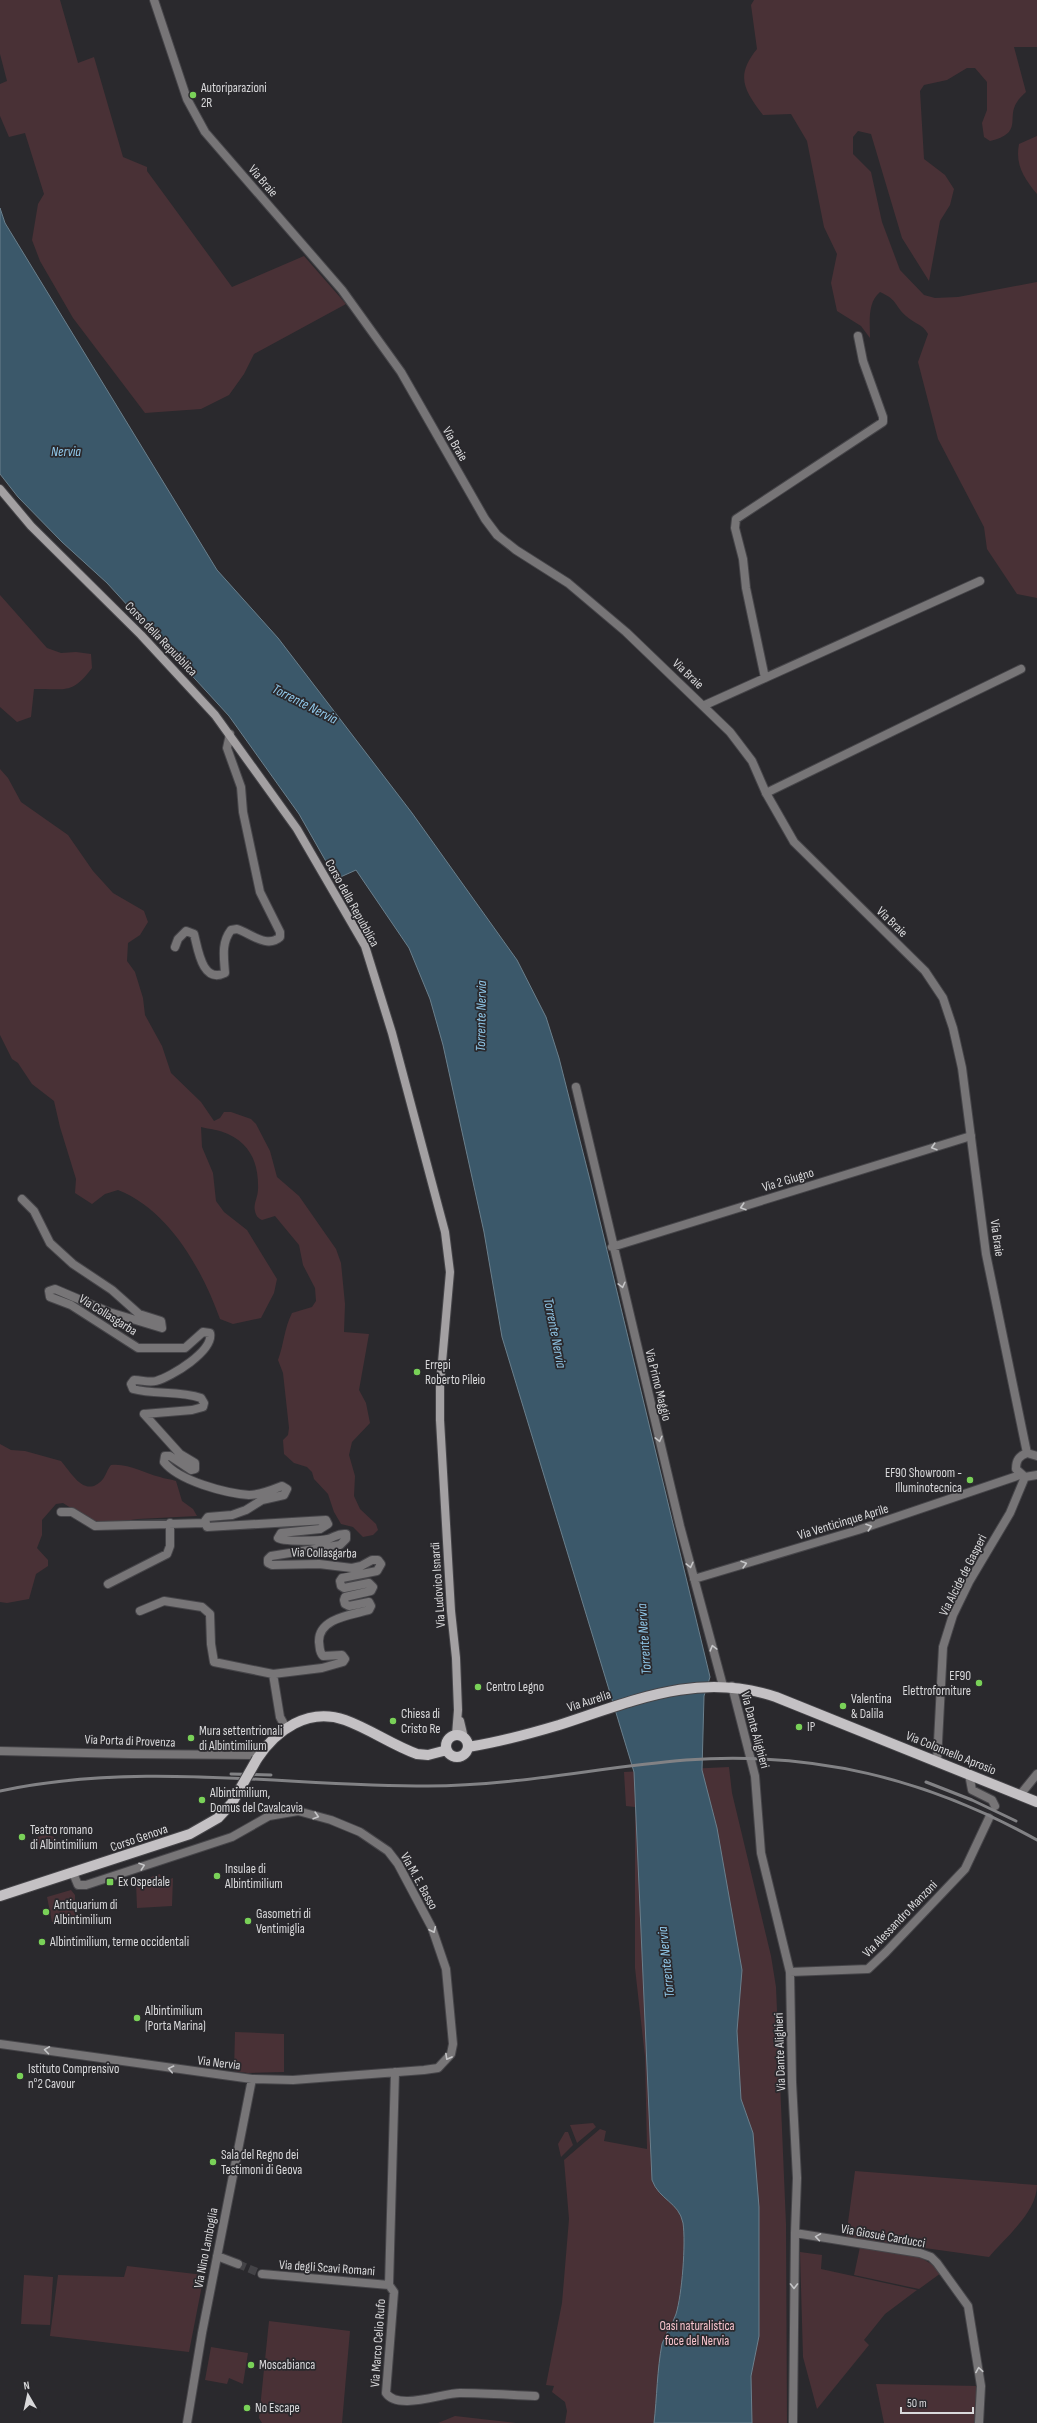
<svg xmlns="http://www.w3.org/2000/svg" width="1037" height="2423" viewBox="0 0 1037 2423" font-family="'Sofia Sans Condensed',sans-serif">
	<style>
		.green { fill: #493136 }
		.water { fill: #3b586a; stroke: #6a7f8c }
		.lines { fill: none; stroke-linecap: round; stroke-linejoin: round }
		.minor-tunnel { stroke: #444347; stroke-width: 8; stroke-dasharray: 8 4; stroke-linecap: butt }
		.minor-casing { stroke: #464549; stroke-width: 10 }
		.tertiary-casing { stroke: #464549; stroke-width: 10 }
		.secondary-casing { stroke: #464549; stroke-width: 10 }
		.primary-casing { stroke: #464549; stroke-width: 12 }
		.minor { stroke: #777577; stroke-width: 8 }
		.tertiary { stroke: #777577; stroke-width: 8 }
		.secondary { stroke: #a3a0a2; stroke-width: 8 }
		.primary { stroke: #c4c1c4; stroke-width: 10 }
		.rail { stroke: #828285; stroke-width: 3 }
		.primary-bridge-casing { stroke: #464549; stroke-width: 12; stroke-linecap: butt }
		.primary-bridge { stroke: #c4c1c4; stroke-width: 10 }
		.oneway { stroke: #c5c5c7 }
		.poi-dot { fill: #79d158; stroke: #2a292d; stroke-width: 1.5 }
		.labels { text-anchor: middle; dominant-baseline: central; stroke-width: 3.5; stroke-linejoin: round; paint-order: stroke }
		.poi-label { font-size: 13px; fill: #d9d9db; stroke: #2a292d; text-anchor: start }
		.street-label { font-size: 13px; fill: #d9d9db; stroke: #2a292d }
		.park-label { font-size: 13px; fill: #f7c4cd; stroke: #2a292d }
		.water-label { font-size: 14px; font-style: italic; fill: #91c9eb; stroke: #2a292d }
	</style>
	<rect width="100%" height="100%" fill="#2a292d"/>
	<path class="green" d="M0,0H60L78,63L94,57L123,157L147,167V171L232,287L304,256L346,304L254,354L244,374L229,395L201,409L145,413L73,318L40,261L32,240L38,204L44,194L25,133L9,137L0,116V84L7,81L0,54Z
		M754,0H1037V47H1014L1026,92C1023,95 1019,98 1017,102C1006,118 1024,133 990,141L984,137L982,123L987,110V82L975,68H967L947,80L924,85L920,91L924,159L945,175L954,189L950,205L940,221L929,281L902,238L871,134L858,131L853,137V154L871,172L882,222L900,270L924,295L935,298L958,297L1037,282V598L1017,594L987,549L984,527L938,439L918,362L928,334C923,324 913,323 906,316C894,305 898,300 880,292C867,303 870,322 870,338L861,326L837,311L831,283L837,254L824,227L807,141L791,114L763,115C744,90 735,76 757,49L751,5Z
		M1037,136V194C1024,178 1015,165 1019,144Z
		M0,595L47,648L61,653L76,652L91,654L92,668C71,696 64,688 34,689L31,717L17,722L0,707Z
		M0,769L8,778L21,802L68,835L93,871L113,893L144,911L148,922L140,935L128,943L127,961L135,972L143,998L145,1015L162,1046L171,1073L201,1102L214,1121L220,1118L224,1112H231L251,1119L256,1124L270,1151L277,1177L299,1196L336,1249L341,1263L345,1304L344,1332L369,1334L359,1390L366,1403L370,1423L352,1442L349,1455L355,1476L354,1496L360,1509L376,1524L378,1530L373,1535L363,1537L353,1527L341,1524L334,1512L328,1494L314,1479L312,1472L307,1467L294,1463L284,1454L283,1440L288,1435L289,1428L283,1373L278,1360C284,1344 284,1329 292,1313L312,1307L316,1301L315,1288L303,1265L299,1245L275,1216L262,1220C258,1218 256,1216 255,1211C253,1204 258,1197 258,1190C259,1166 252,1145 228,1134C220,1130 209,1129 201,1127L202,1147L213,1173L216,1201L224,1212L247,1230L277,1279L274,1293L261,1318L233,1324L220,1319C202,1269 169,1210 118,1190L105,1194L92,1204L75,1193L76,1179L60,1127L54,1101L32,1084L18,1063L12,1059L0,1035Z
		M0,1444L11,1450L25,1451L61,1461C71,1472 85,1500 103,1479C106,1475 107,1470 111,1465C129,1463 143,1473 160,1477C165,1479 170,1479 176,1481L182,1501L193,1509L197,1516L138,1519L102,1524L90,1520L63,1503L56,1504L42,1520V1535L37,1548L48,1560V1566L36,1574L29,1599L7,1603L0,1602Z
		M729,1767L732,1793L771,1956L776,1987L786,2224L787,2423H565L567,2411L565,2402L552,2392L554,2386L546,2385L562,2303L569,2219L564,2160L600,2129L606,2131L604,2141L647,2149L645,2057L635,1968V1807L626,1806L624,1772Z
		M46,1834L54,1837L60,1848L31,1849L35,1838Z
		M160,1874L162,1882L173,1878L172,1906L137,1908L136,1882Z
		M71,1890L75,1895V1923L52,1922L47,1897Z
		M235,2032L284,2034V2072L248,2073L234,2071Z
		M593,2123L596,2127L577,2143L570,2125Z
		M565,2132H568L573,2145L561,2157L558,2144Z
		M855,2171L1037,2185C1037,2212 1005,2238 989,2257L846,2237Z
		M860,2247C888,2251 922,2250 941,2273L919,2289L854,2275Z
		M800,2252L822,2255L821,2269L917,2290L885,2314L864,2340L869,2345L817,2409L803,2357Z
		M127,2266L204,2275L189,2352L50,2336L58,2275L124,2277Z
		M24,2275L53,2277L50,2325L21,2324Z
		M269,2321L350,2331L342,2423H262L259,2418Z
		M211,2347L248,2353L243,2384L229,2378L227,2384L205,2380Z
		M876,2384L978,2386L976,2423H884Z
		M455,2416L516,2423H438Z"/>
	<path class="water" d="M0,208L5,223L217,570L278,638L412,813L517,960L546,1017L559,1058L591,1184L710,1677L704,1696L702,1770L717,1828L742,1970L737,2031L741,2099L753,2133L759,2207V2336L751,2376L752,2423H654C657,2397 657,2370 662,2344C665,2334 673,2324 676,2314C682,2295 686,2243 683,2223C679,2202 659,2200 652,2180L634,1772L502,1337L484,1232L443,1045L430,999L409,948L356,870L336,879L299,814L229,716L107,583L62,542L18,497L0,474Z"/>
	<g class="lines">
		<path class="minor-tunnel" d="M238,2264L262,2274"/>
		<g class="minor-casing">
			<path id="minor" d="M765,678L746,588L743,559L735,528L736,519L883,422V417L863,361L858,336
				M705,705L980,581
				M766,793L1021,669
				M175,947L178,939L186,931L194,934C198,949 202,984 225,973C224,958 221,943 231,930L237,929C250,933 267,949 280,937V932L260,892L243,812L241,787L227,748L230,734
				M576,1087L680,1526L723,1686
				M22,1199L34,1211L50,1243L73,1264L112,1290L139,1314L161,1321L162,1328L109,1312L55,1289L49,1291L50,1297L71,1305L138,1348H185L203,1332L210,1333C214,1351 171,1377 156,1381C149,1383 142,1380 134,1380L131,1384L133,1389C155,1395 179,1390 201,1398L204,1403L203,1407L192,1410L144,1414
				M612,1247L971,1136
				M144,1414L180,1454L195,1463V1469L191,1470L170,1456H165L164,1462C179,1481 225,1493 249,1495C260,1495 272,1490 282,1486L287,1489L284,1495L262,1500L246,1510L232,1515L208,1517L205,1521L207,1527L326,1520L328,1524L320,1529L281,1533L278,1538C282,1542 320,1541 328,1539C335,1537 338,1533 346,1534V1539L340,1545L271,1556L268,1559V1563L272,1565L319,1564L352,1568L361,1566L372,1560H378L381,1564L377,1571L342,1578L340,1581L341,1586L344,1588L369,1583L373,1587L371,1591L345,1597L344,1600L345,1604L349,1606L369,1602L371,1606L369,1610C352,1615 318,1618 319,1642C320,1648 319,1652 323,1656L342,1655L345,1659L343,1662L322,1668L273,1674L280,1717L286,1728
				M61,1512H72L95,1526L205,1523
				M694,1579L858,1530L1020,1475
				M108,1584L167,1554L170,1546V1523
				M140,1611L164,1601L202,1607L210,1614L211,1644L214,1662L273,1674
				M732,1686L755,1776L761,1853L790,1972L792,2082L797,2178L795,2233L793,2423
				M0,1751L130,1754L260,1755
				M969,1774L972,1790L992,1800L995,1806
				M1020,1795L1037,1774
				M790,1972L868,1969L886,1952L965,1869L989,1818
				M0,2044L252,2079L293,2080L424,2070L438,2068L451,2054L453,2044L446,1969L432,1928L398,1864L388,1851L360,1832L331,1820L298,1811L269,1816L232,1837L86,1885H78L73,1873
				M395,2072L389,2285L394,2292L386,2393C398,2411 442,2393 460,2393C485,2393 510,2395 535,2396
				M795,2233L920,2253L931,2257L937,2263L968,2306L981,2386L979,2423
				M217,2256L238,2264
				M262,2274L389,2285
				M187,2423L202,2333L252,2079"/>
		</g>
		<g class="tertiary-casing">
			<path id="tertiary" d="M154,0L187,99L205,132L342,290L401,372L485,519L497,535L516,550L568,583L626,632L730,732L752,761L766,793L794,842L925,971L943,998L953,1028L962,1068L986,1254L1027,1453
				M1037,1456L1027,1453C1019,1456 1016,1460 1016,1469L1025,1477L1037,1475
				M937,1761L943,1647L953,1615L969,1582L1010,1513L1025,1477"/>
		</g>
		<g class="secondary-casing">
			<path id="secondary" d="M0,489L31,526L141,635L215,715L297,829L365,946L392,1033L445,1232L450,1272L440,1385V1420L451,1611L456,1658L458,1710L456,1735
				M460,1721L464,1738"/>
		</g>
		<g class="primary-casing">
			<path id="primary" d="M446 1746a11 11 0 1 1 22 0a11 11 0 1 1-22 0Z
				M468,1747C499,1742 529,1734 559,1725C633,1701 698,1671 776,1697L1037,1802
				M257,1759C276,1730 308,1707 345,1720C370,1729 392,1745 417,1754L428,1755L447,1750
				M0,1896L190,1834L218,1818L232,1803"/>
		</g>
		<use href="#minor" class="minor"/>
		<use href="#tertiary" class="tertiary"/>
		<use href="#secondary" class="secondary"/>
		<use href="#primary" class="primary"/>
		<path class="rail" d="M231,1774L271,1775
			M926,1782L972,1800L1016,1821
			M0,1791C140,1761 286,1786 428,1786C515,1786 600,1767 686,1760C813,1751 926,1778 1037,1840"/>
		<g class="primary-bridge-casing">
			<path id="primary-bridge" d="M232,1803L257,1759"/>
		</g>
		<use href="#primary-bridge" class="primary-bridge"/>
	</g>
	<defs><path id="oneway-chevron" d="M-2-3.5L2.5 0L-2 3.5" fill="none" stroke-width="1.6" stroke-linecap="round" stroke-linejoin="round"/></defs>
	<g class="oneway">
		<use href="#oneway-chevron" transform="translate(934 1147) rotate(163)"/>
		<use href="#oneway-chevron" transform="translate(743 1207) rotate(163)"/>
		<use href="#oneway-chevron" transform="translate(622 1285) rotate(76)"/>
		<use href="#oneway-chevron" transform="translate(659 1439) rotate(76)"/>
		<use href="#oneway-chevron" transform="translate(869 1527) rotate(-18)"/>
		<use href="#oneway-chevron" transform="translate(744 1564) rotate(-16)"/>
		<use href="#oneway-chevron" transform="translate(690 1565) rotate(76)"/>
		<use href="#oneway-chevron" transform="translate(713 1648) rotate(-105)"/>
		<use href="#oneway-chevron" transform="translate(316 1816) rotate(16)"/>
		<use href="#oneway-chevron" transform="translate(142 1866) rotate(-19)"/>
		<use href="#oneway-chevron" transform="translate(433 1930) rotate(65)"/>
		<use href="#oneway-chevron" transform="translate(47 2050) rotate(-172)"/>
		<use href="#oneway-chevron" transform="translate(448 2057) rotate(119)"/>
		<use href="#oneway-chevron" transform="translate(171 2069) rotate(-168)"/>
		<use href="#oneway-chevron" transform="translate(818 2237) rotate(-171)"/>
		<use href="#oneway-chevron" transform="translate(794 2286) rotate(90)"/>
		<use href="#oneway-chevron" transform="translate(979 2370) rotate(-99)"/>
	</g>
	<g class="poi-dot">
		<circle cx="193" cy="95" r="4"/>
		<circle cx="417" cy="1372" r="4"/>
		<circle cx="970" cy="1480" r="4"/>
		<circle cx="979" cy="1683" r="4"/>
		<circle cx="478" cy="1687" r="4"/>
		<circle cx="843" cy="1706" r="4"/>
		<circle cx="393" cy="1721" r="4"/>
		<circle cx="799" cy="1727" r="4"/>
		<circle cx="191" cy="1738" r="4"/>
		<circle cx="202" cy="1800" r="4"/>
		<circle cx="22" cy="1837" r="4"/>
		<circle cx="217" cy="1876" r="4"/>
		<rect x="106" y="1878" width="8" height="8" rx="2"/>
		<circle cx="46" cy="1912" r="4"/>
		<circle cx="248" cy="1921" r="4"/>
		<circle cx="42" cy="1942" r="4"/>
		<circle cx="137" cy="2018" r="4"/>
		<circle cx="20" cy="2076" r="4"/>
		<circle cx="213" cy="2162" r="4"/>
		<circle cx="251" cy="2365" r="4"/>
		<circle cx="247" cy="2408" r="4"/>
	</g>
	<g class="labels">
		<g class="poi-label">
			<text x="201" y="88">Autoriparazioni<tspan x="201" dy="15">2R</tspan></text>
			<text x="425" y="1365">Errepi<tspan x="425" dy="15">Roberto Pileio</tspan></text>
			<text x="962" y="1473" text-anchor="end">EF90 Showroom -<tspan x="962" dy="15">Illuminotecnica</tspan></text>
			<text x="971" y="1676" text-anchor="end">EF90<tspan x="971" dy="15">Elettroforniture</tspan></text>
			<text x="486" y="1687">Centro Legno</text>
			<text x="851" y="1699">Valentina<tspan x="851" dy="15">&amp; Dalila</tspan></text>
			<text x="401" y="1714">Chiesa di<tspan x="401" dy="15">Cristo Re</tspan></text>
			<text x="807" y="1727">IP</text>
			<text x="199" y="1731">Mura settentrionali<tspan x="199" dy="15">di Albintimilium</tspan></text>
			<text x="210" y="1793">Albintimilium,<tspan x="210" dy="15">Domus del Cavalcavia</tspan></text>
			<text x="30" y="1830">Teatro romano<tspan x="30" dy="15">di Albintimilium</tspan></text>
			<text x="225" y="1869">Insulae di<tspan x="225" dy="15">Albintimilium</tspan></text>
			<text x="118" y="1882">Ex Ospedale</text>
			<text x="54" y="1905">Antiquarium di<tspan x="54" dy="15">Albintimilium</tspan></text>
			<text x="256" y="1914">Gasometri di<tspan x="256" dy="15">Ventimiglia</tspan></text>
			<text x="50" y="1942">Albintimilium, terme occidentali</text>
			<text x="145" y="2011">Albintimilium<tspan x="145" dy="15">(Porta Marina)</tspan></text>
			<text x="28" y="2069">Istituto Comprensivo<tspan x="28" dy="15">n°2 Cavour</tspan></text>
			<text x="221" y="2155">Sala del Regno dei<tspan x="221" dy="15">Testimoni di Geova</tspan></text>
			<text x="259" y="2365">Moscabianca</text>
			<text x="255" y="2408">No Escape</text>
		</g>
		<g class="street-label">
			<text transform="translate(263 181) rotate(49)">Via Braie</text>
			<text transform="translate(455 444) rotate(60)">Via Braie</text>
			<text transform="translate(161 639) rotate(46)">Corso della Repubblica</text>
			<text transform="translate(688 674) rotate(43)">Via Braie</text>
			<text transform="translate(352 903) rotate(61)">Corso della Repubblica</text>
			<text transform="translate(892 922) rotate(44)">Via Braie</text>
			<text transform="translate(788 1180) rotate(-17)">Via 2 Giugno</text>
			<text transform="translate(997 1238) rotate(82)">Via Braie</text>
			<text transform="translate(108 1315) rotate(32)">Via Collasgarba</text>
			<text transform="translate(658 1385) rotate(76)">Via Primo Maggio</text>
			<text transform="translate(843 1522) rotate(-17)">Via Venticinque Aprile</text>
			<text transform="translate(324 1553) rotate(1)">Via Collasgarba</text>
			<text transform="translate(963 1575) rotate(-63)">Via Alcide de Gasperi</text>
			<text transform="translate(438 1585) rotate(-94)">Via Ludovico Isnardi</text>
			<text transform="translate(589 1701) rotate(-18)">Via Aurelia</text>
			<text transform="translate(755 1730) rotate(75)">Via Dante Alighieri</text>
			<text transform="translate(130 1741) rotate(2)">Via Porta di Provenza</text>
			<text transform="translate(951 1753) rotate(22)">Via Colonnello Aprosio</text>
			<text transform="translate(139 1838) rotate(-19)">Corso Genova</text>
			<text transform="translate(419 1881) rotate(61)">Via M. E. Basso</text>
			<text transform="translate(900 1919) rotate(-46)">Via Alessandro Manzoni</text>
			<text transform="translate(780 2052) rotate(-92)">Via Dante Alighieri</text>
			<text transform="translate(219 2063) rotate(7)">Via Nervia</text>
			<text transform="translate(883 2236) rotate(10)">Via Giosuè Carducci</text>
			<text transform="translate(206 2248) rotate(-79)">Via Nino Lamboglia</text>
			<text transform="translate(327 2268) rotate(4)">Via degli Scavi Romani</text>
			<text transform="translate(378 2343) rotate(-86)">Via Marco Celio Rufo</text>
		</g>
		<g class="park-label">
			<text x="697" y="2326">Oasi naturalistica<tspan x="697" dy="15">foce del Nervia</tspan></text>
		</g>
		<g class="water-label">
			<text x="66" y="451">Nervia</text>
			<text transform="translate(305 704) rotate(27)">Torrente Nervia</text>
			<text transform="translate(481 1016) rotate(-89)">Torrente Nervia</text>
			<text transform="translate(555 1333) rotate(79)">Torrente Nervia</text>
			<text transform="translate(644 1639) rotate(-94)">Torrente Nervia</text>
			<text transform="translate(666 1962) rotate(-96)">Torrente Nervia</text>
		</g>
	</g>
	<g transform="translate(28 2395) rotate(351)" stroke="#2a292d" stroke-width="3" paint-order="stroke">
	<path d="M0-3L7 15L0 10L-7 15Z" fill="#d9d9db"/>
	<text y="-6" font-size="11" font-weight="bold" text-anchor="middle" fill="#d9d9db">N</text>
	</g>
	<path d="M901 2407v6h72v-6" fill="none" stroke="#d9d9db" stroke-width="2"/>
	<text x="907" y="2407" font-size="12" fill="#d9d9db" stroke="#2a292d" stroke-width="3" paint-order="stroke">50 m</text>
</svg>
